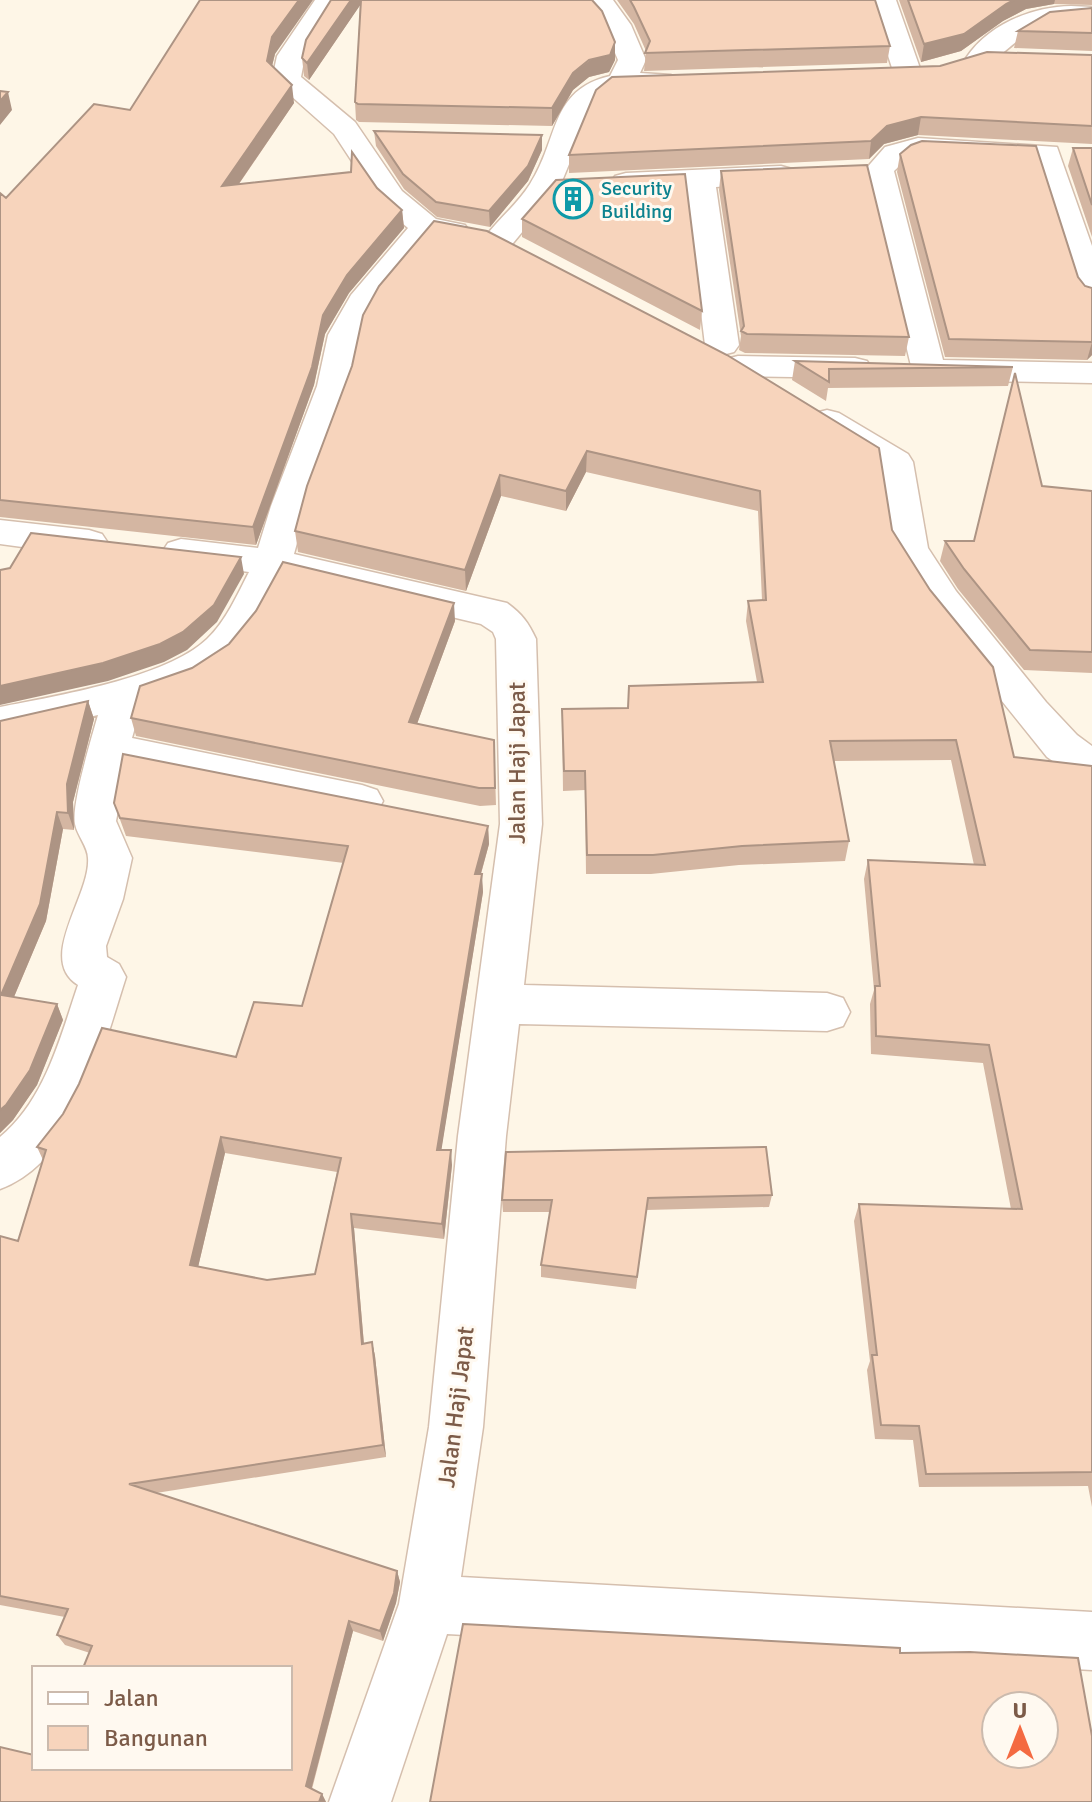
<svg xmlns="http://www.w3.org/2000/svg" width="1092" height="1802" viewBox="0 0 1092 1802" font-family="Signika,sans-serif">
	<style>
		.lines { fill: none; stroke-linecap: round; stroke-linejoin: round }
		.minor-casing { stroke: #d5bfae; stroke-width: 3 }
		.minor { fill: #fff; fill-rule: evenodd }
		.wall { fill: #d4b6a2; fill-rule: evenodd }
		.shaded-wall { fill: #ad9484 }
		.building { fill: #f7d4bc; stroke: #ad9484; stroke-width: 2; fill-rule: evenodd }
		.labels { text-anchor: middle; dominant-baseline: central; stroke-width: 6; stroke-linejoin: round; paint-order: stroke }
		.far-culture-label { font-size: 20px; fill: #0d838f; stroke: #fff9f0; text-anchor: start }
		.street-label { font-size: 24px; fill: #7c5b48; stroke: #fff9f0 }
	</style>
	<rect width="100%" height="100%" fill="#fef6e7"/>
	<g class="lines">
		<g class="minor-casing">
			<path id="minor" d="M315,0H341L305,56L301,77L355,122L402,191L436,219L465,225L470,232L465,239L454,241L434,238L378,305L362,335L351,386L307,506L294,554L507,603C522,614 528,622 536,639L542,824L524,985L827,993L843,998L850,1012L843,1026L827,1031L519,1024L506,1136L483,1427L461,1577L1092,1612V1670L447,1634L391,1802H329L399,1604L429,1427L458,1136L500,824L496,639L493,632L481,624L284,577C244,658 229,676 142,702L132,738L362,785L377,790L383,801L377,812L362,817L126,768L116,821L132,858L123,899L106,946L107,957L119,964L126,977C103,1048 77,1161 0,1189V1137C45,1100 60,1038 78,985C36,959 91,895 88,858C88,847 77,835 75,824C71,805 92,736 98,715L0,737V707C56,696 166,678 207,639C226,621 237,595 249,572L168,561L162,552L168,543L181,539L258,548L271,506L317,386L328,335L351,295L408,228L380,204L334,134L272,79L277,56Z
				M587,0H613L631,25L646,60L640,73L671,75L675,81L671,87C643,94 616,84 593,106L560,186L509,248L498,250L487,248L482,241C496,221 517,205 530,184C559,140 549,90 610,76L618,60L604,27L587,7Z
				M870,0H896L922,74L918,80L908,82L898,80L894,74Z
				M1071,6L1092,7V23C1037,20 1030,30 990,64L980,66L970,64L966,58C989,24 1031,7 1071,6Z
				M918,138L1057,147L1092,246V304L1081,301L1076,294L1034,161L918,156L906,160L894,171L943,360L1092,363V383L929,380L917,377L912,370L864,171L885,147Z
				M781,166L792,169L796,175L792,181L716,187L739,345L734,352L722,355L710,352L705,345L686,188L626,191L615,188L611,182L615,176L626,173Z
				M738,356L855,358L867,361L872,368L867,375L855,378L738,376L726,373L721,366L726,359Z
				M827,410L839,413L908,454L913,462L928,548L956,591L1046,702L1077,735L1092,746V783L1077,778L1047,757L928,609L890,549L878,467L815,429L810,421L815,413Z
				M0,520L89,530L102,534L108,543L102,552L89,556L0,544Z"/>
		</g>
		<use href="#minor" class="minor"/>
	</g>
	<path class="wall" d="M331,0L615,42V60L609,72L589,77L573,90L552,126L359,122L356,120L355,102L360,5L309,80L304,76L302,58Z
		M617,0H875L890,46L887,63L644,71L646,51L634,24Z
		M899,0H1092V5L1054,4L1026,9L1003,21L961,51L921,62Z
		M1092,8V51L1014,48L1018,31Z
		M275,54L272,66L294,103L239,184L377,188L402,210L404,228L349,293L325,334L314,385L256,545L0,517V193L6,198L130,110Z
		M1092,55V144L918,135L884,144L869,159L569,173V155L940,66Z
		M374,131L542,150L528,181L490,227L437,217L404,189L376,146Z
		M1073,148H1092V237L1068,166Z
		M900,154L1078,277L1085,286L1092,288V355L1087,360L945,357L897,172Z
		M721,171L909,337L905,356L745,353L739,350L741,336L719,190Z
		M522,219L702,311L700,330L522,237Z
		M795,361L1013,367L1008,386L828,388L826,401L792,380Z
		M352,366L892,530L1014,757L1092,766V1507L1088,1486L919,1487L913,1440L875,1439L867,1370L870,1361L854,1221L859,1204L1011,1209L983,1063L871,1054L870,1004L874,990L864,879L868,860L974,865L951,760L834,761L849,841L845,861L739,865L651,874H586L585,790L563,791L562,709L628,708L757,682L746,621L748,601L762,600L758,511L586,472L566,511L501,496L466,591L298,552L295,531Z
		M1042,486L1092,491V673L1024,670L958,589L940,561L945,541H974Z
		M455,621L417,724L494,740L496,805L480,806L136,736L131,718Z
		M88,701L94,719L73,802L74,830L63,829L46,921L14,997L57,1004L63,1020L37,1085L13,1120L0,1133V721Z
		M114,803L488,826L489,844L481,874L483,892L441,1150L452,1165L444,1239L354,1228L364,1344L372,1342L375,1356L386,1457L156,1493L397,1571L400,1582L396,1603L383,1641L353,1631L312,1789L322,1794L326,1802H0L34,1768H290L90,1653L65,1645L57,1635L65,1617L0,1605V1236L18,1241L43,1160L37,1147L236,1057L302,1006L344,863L126,836ZM225,1153L337,1172L315,1274L267,1280L198,1267Z
		M772,1195L769,1207L646,1210L636,1289L541,1277V1265L550,1212H503L502,1200Z"/>
	<path class="shaded-wall" d="M299,0H313L275,54L269,78L267,61L272,37Z
		M351,0H363V1L309,80L307,63Z
		M1014,0H1055L1054,4L1026,9L1003,21L961,51L921,62L924,44Z
		M615,42V60L609,72L589,77L573,90L552,126V108L573,73Z
		M292,85L294,103L225,204L222,186Z
		M8,92L12,110L0,125V101Z
		M921,117L918,135L884,144L869,159L871,141L887,126Z
		M542,135V150L528,181L490,227L489,211Z
		M402,210L404,228L349,293L325,334L314,385L256,545L253,527L323,315L347,275Z
		M1092,342V355L1087,360Z
		M587,451L586,472L566,511V491Z
		M500,475L501,496L466,591L465,570Z
		M241,557L244,574L217,622L187,650L164,662L108,681L0,705V686Z
		M454,603L455,621L411,740L409,722Z
		M88,701L94,719L73,802L74,830L68,813L67,784Z
		M57,812L63,829L46,921L8,1011L1,995Z
		M488,826L489,844L476,891L475,874Z
		M482,874L483,892L439,1165L437,1150Z
		M57,1004L63,1020L37,1085L13,1120L0,1133V1110Z
		M221,1137L225,1153L195,1280L190,1265Z
		M451,1150L452,1165L444,1239L442,1224Z
		M351,1214L354,1228L365,1357L362,1344Z
		M372,1342L375,1356L386,1457L383,1445Z
		M397,1571L400,1582L396,1603L383,1641L380,1631Z
		M349,1621L353,1631L310,1794L306,1786Z
		M322,1794L326,1802H319Z"/>
	<path class="building" d="M200,0H299L272,37L267,61L292,85L222,186L351,172L352,152L377,188L402,210L347,275L323,315L312,367L253,527L0,500V193L6,198L94,104L130,110Z
		M331,0H351L307,63L302,58L306,40Z
		M361,0H592L602,11L615,42L610,55L589,60L573,73L552,108L358,104L355,102Z
		M630,0H875L890,46L645,53L650,41L634,7Z
		M908,0H1014L1006,4L964,34L924,44Z
		M1092,8V33L1018,31L1050,12Z
		M987,52L1092,55V126L921,117L887,126L871,141L569,155L596,90L612,77L940,66Z
		M0,91L8,92L0,101Z
		M374,131L542,135L528,166L489,211L436,202L403,174Z
		M922,141L1036,146L1078,277L1085,286L1092,288V342L949,339L900,154L911,145Z
		M1073,148H1092V205Z
		M867,165L909,337L747,334L741,331L744,326L721,171Z
		M685,174L702,311L522,219L556,180Z
		M434,221L487,231L727,355L879,448L892,530L930,590L993,667L1014,757L1092,766V1472L926,1474L919,1426L881,1425L872,1355H877L859,1204L1022,1209L989,1045L876,1036L875,986H880L868,860L985,865L956,740L830,741L849,841L742,846L653,855H587L585,771H564L562,709L628,708L629,686L763,682L748,601L766,600L760,491L587,451L566,491L500,475L465,570L295,531L307,486L352,366L363,315L379,286Z
		M795,361L1013,367L829,369V382Z
		M1015,373L1042,486L1092,491V652L1030,650L964,569L945,541H974Z
		M31,533L241,557L214,605L183,632L160,644L103,663L0,686V570L10,568Z
		M283,562L454,603L409,722L494,740L495,788H479L131,718L140,686L192,668L229,644L256,611Z
		M88,701L67,784L68,813L57,812L40,904L1,995L57,1004L30,1070L6,1105L0,1110V721Z
		M123,754L488,826L475,874H482L437,1150H451L442,1224L351,1214L362,1344L372,1342L383,1445L129,1484L397,1571L394,1593L380,1631L349,1621L306,1786L322,1794L319,1802H0V1747L34,1755V1768H290V1668H83L92,1646L57,1635L68,1609L0,1596V1236L18,1241L46,1150L37,1147L63,1114L79,1084L102,1028L236,1057L254,1002L302,1006L348,846L120,818L114,803ZM221,1137L341,1158L315,1274L267,1280L190,1265Z
		M766,1147L772,1195L648,1198L637,1277L541,1265L552,1200H502L506,1152Z
		M463,1624L900,1648V1653L970,1652L1078,1658L1092,1736V1802H430ZM996,1706H1044V1754H996Z"/>
	<defs>
		<g id="building-ring" transform="scale(2)"><circle r="9.5" fill="#fff9f0" stroke="#0f9aa8" stroke-width="1.5"/><path d="M-4-6H4V6H1V3H-1V6H-4ZM-2.5-4.3h1.7v1.8h-1.7ZM.8-4.3h1.7v1.8H.8ZM-2.5-1h1.7V.8h-1.7ZM.8-1h1.7V.8H.8Z" fill="#0f9aa8"/></g>
	</defs>
	<g fill-rule="evenodd">
		<use href="#building-ring" x="573" y="199"/>
	</g>
	<g class="labels">
		<g class="far-culture-label">
			<text x="601" y="188">Security<tspan x="601" dy="23">Building</tspan></text>
		</g>
		<g class="street-label">
			<text transform="translate(517 763) rotate(-90)">Jalan Haji Japat</text>
			<text transform="translate(456 1407) rotate(-83)">Jalan Haji Japat</text>
		</g>
	</g>
	<rect x="32" y="1666" width="260" height="104" fill="#fff9f0" stroke="#cbbaad" stroke-width="2"/>
	<rect x="48" y="1692" width="40" height="12" fill="#ffffff" stroke="#cbbaad" stroke-width="2"/>
	<text x="104" y="1706" font-size="24" fill="#7c5b48">Jalan</text>
	<rect x="48" y="1726" width="40" height="24" fill="#f7d4bc" stroke="#cbbaad" stroke-width="2"/>
	<text x="104" y="1746" font-size="24" fill="#7c5b48">Bangunan</text>
	<g transform="translate(1020 1730)"><circle r="38" fill="#fff9f0" stroke="#cbbaad" stroke-width="2"/>
	<path d="M0-6L14 30L0 20L-14 30Z" fill="#f46a41"/>
	<text y="-12" font-size="22" font-weight="bold" text-anchor="middle" fill="#7c5b48">U</text>
	</g>
</svg>
